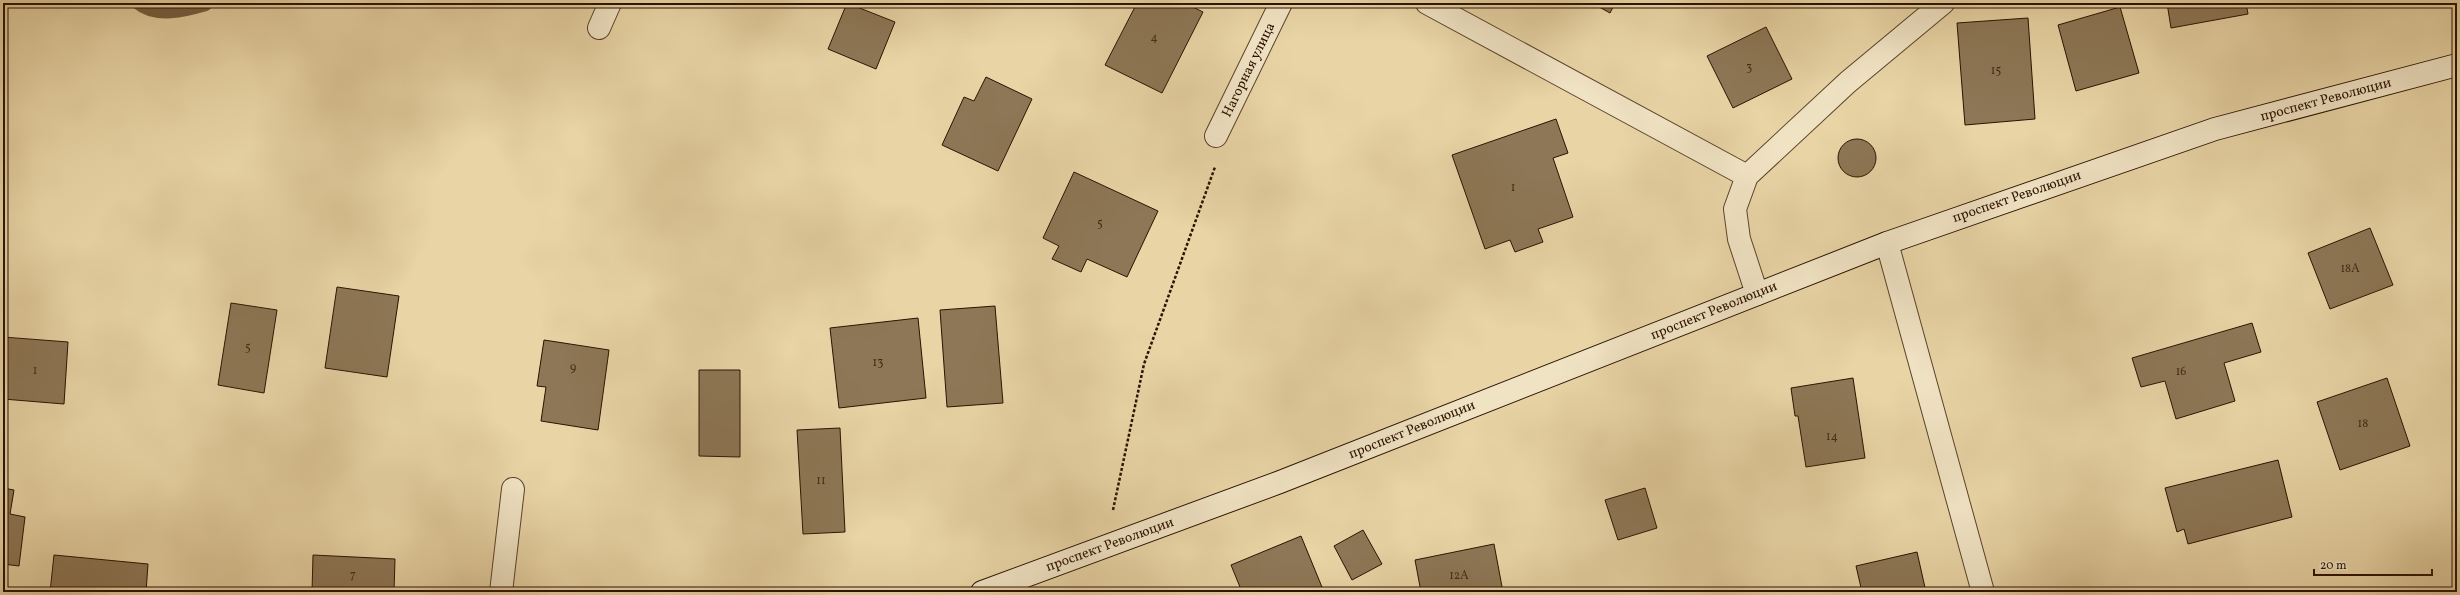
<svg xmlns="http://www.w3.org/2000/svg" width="2460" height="595" viewBox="0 0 2460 595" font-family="Vollkorn,serif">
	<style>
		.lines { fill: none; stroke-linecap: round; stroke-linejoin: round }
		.stream { stroke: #765f42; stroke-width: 12 }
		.building { fill: #8d7756; stroke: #2b1201 }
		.lane-casing { stroke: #5a422a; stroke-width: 24 }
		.street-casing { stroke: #5a422a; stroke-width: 24 }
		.secondary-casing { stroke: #2b1201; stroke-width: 24 }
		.path { stroke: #2b1201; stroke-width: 2.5; stroke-dasharray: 3 2; stroke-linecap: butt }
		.lane { stroke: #f0e3c4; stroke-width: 22 }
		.street { stroke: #f0e3c4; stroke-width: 22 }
		.secondary { stroke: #f0e3c4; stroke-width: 22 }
		.labels { text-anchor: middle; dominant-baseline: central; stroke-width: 3; stroke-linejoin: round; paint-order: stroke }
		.number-label { font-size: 12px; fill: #442b16 }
		.street-label { font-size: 14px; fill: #2b1201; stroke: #f0e3c4 }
	</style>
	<rect width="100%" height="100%" fill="#e8d4a5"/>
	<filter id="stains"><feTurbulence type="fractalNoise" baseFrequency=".005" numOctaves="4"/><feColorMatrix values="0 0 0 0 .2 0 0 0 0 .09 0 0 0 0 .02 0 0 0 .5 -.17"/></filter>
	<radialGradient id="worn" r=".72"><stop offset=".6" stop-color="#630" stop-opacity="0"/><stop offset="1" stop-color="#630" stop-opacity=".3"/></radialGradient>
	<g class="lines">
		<path class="stream" d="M137,3C155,19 186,11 206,5"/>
	</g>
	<path class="building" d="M847,3L895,22L876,69L828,49Z
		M1137,3H1185L1203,12L1162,93L1105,65Z
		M1592,3H1615L1610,13Z
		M2167,3H2246L2248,14L2171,28Z
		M2120,7L2139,73L2076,91L2058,25Z
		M2028,18L2035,119L1965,125L1957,23Z
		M1766,27L1792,79L1733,108L1707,56Z
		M986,77L1032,99L998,171L942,145L964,97L974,101Z
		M1556,119L1568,153L1553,158L1573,217L1538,229L1543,242L1515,252L1510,240L1485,249L1452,155Z
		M1838 158a19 19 0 1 1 38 0a19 19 0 1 1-38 0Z
		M1074,172L1158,211L1127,277L1087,259L1081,272L1052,259L1059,246L1043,238Z
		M2370,228L2393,285L2330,309L2308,253Z
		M337,287L399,296L387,377L325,368Z
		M231,303L277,310L264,393L218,385Z
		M995,306L1003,403L947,407L940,310Z
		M918,318L926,398L839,408L830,328Z
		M2252,323L2261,352L2224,363L2235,401L2176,419L2165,381L2141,387L2132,358Z
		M3,337L68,342L64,404L3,399Z
		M544,340L609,350L598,430L541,421L546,387L537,386Z
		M699,370H740V457L699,456Z
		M1853,378L1865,458L1806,467L1798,416H1795L1791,388Z
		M2387,378L2410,446L2340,470L2317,402Z
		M840,428L845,532L803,534L797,430Z
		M2278,460L2292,517L2188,544L2184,529L2177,532L2165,488Z
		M3,488L14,490L10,514L25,517L19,566L3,564Z
		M1645,488L1657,528L1618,540L1605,500Z
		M1363,530L1382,564L1352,580L1334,546Z
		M1301,536L1324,592H1242L1231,565Z
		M1494,544L1503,592H1421L1415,560Z
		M1917,552L1926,592H1862L1856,566Z
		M54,555L148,564L146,592H50Z
		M313,555L395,559L394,592H312Z"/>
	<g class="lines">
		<g class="lane-casing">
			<path id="lane" d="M1887,243L1983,592
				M501,592L513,489"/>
		</g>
		<g class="street-casing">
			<path id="street" d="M1427,3L1747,176
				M599,28L610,3
				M1216,136L1281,3
				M1757,294L1739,239L1735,209L1747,176L1848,82L1943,3"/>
		</g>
		<g class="secondary-casing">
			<path id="secondary" d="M982,592L1280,482L1887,243L2215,129L2457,65"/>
		</g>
		<path class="path" d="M1113,510L1144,364L1215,167"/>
		<use href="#lane" class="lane"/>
		<use href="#street" class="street"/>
		<use href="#secondary" class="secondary"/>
	</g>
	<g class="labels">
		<g class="number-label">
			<text x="1154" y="38">4</text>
			<text x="1749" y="68">3</text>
			<text x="1996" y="71">15</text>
			<text x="1513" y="188">1</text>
			<text x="1100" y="224">5</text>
			<text x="2350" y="269">18А</text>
			<text x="248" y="348">5</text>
			<text x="878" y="363">13</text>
			<text x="573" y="368">9</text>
			<text x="35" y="371">1</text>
			<text x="2181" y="372">16</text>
			<text x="2363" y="424">18</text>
			<text x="1832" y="437">14</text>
			<text x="821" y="481">11</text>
			<text x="353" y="575">7</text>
			<text x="1459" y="576">12А</text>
		</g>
		<g class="street-label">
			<text transform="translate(1249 70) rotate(-64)">Нагорная улица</text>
			<text transform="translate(2326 100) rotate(-15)">проспект Революции</text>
			<text transform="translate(2017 197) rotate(-19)">проспект Революции</text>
			<text transform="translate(1714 311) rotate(-22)">проспект Революции</text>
			<text transform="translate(1412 430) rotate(-22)">проспект Революции</text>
			<text transform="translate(1110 545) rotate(-20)">проспект Революции</text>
		</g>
	</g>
	<rect width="2460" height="595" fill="none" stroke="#e8d4a5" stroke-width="16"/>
	<rect x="4" y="4" width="2452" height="587" fill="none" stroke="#2b1201" stroke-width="2"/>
	<rect x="8" y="8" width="2444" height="579" fill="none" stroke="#2b1201"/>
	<path d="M2314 569v6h118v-6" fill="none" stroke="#2b1201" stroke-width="2"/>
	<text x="2320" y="569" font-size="12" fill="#2b1201" stroke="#f0e3c4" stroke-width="3" paint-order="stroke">20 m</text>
	<rect width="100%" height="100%" filter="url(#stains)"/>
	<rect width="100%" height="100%" fill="url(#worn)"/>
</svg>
